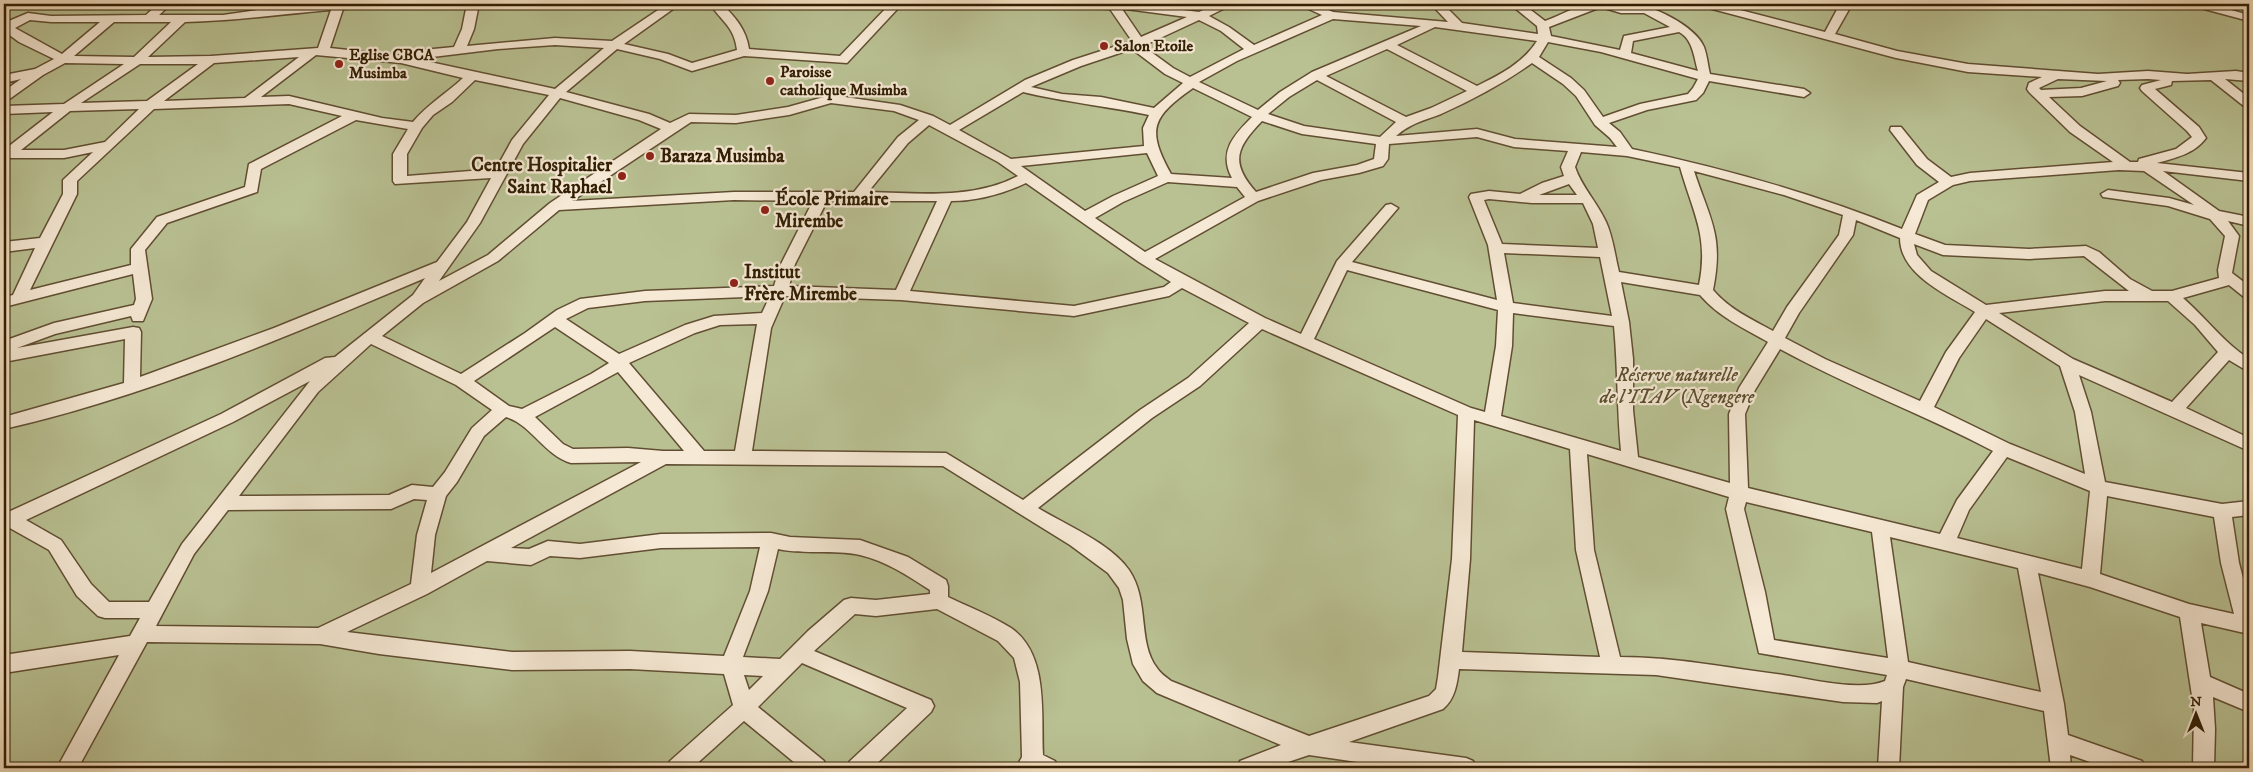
<svg xmlns="http://www.w3.org/2000/svg" width="2253" height="772" viewBox="0 0 2253 772" font-family="'IM FELL DW Pica',serif">
	<style>
		.green { fill: #b9c193; stroke: #75704b }
		.lines { fill: none; stroke-linecap: round; stroke-linejoin: round }
		.minor-casing { stroke: #614e32; stroke-width: 3 }
		.minor { fill: #f6e9d5; fill-rule: evenodd }
		.poi-dot { fill: #8f2418; stroke: #f6e9d5; stroke-width: 2 }
		.labels { text-anchor: middle; dominant-baseline: central; stroke-width: 4.5; stroke-linejoin: round; paint-order: stroke }
		.far-poi-label { font-size: 16px; font-weight: bold; fill: #311e03; stroke: #f6e9d5; text-anchor: start }
		.poi-label { font-size: 19px; font-weight: bold; fill: #311e03; stroke: #f6e9d5; text-anchor: start }
		.park-label { font-size: 19px; font-style: italic; fill: #5a4f2e; stroke: #f6e9d5 }
	</style>
	<rect width="100%" height="100%" fill="#f1ddbe"/>
	<filter id="stains"><feTurbulence type="fractalNoise" baseFrequency=".004" numOctaves="4"/><feColorMatrix values="0 0 0 0 .2 0 0 0 0 .09 0 0 0 0 .02 0 0 0 .5 -.17"/></filter>
	<radialGradient id="worn" r=".72"><stop offset=".6" stop-color="#630" stop-opacity="0"/><stop offset="1" stop-color="#630" stop-opacity=".3"/></radialGradient>
	<path class="green" d="M4,4H2249V768H4Z"/>
	<g class="lines">
		<g class="minor-casing">
			<path id="minor" d="M4,4H14L4,9Z
				M158,4H171L159,15H223L272,8L321,4H368L362,7L343,9L330,48L403,56L423,50L454,47L462,29L467,4H479L474,29L467,46L555,38L612,41L667,4H680L624,44L668,54L692,63L737,50C734,26 722,22 710,4H722C735,17 746,29 749,49L840,56L890,4H902L847,63L744,56L692,71L660,59L617,49L566,92L649,114L670,123L689,114L736,115L788,107L831,95L900,105L933,116L950,125L1025,80L1073,60L1132,41L1110,9L1075,7L1069,4H1136L1199,12L1216,4H1231L1229,6L1209,16L1229,27L1254,45L1322,15L1302,6L1300,4H1315L1333,12L1448,22L1431,4H1443L1462,23L1538,34L1537,26L1510,4H1523L1545,21C1559,16 1574,7 1589,4C1603,1 1617,7 1631,7L1629,4C1652,4 1695,26 1704,47C1707,55 1708,66 1710,74L1804,89L1810,93L1804,97L1709,81L1703,93L1696,100L1647,110L1609,123L1620,132L1632,149C1726,169 1813,193 1902,229L1917,195L1939,182L1917,165L1890,130L1891,127H1901L1927,159L1951,177L1970,173L2113,162L2070,132L2029,92L2027,89L2029,83L2042,77L1968,72L1896,58L1701,6L1699,4H1717L1825,32L1840,4H1852L1835,34L1897,51L1968,64L2098,74L2148,71L2187,74L2236,71L2249,73V81L2225,79L2249,98V108L2245,107L2211,80L2172,81L2171,85L2155,89L2199,127L2206,138C2194,154 2175,158 2157,163L2249,173V181L2163,171L2219,211L2249,217V226L2228,221L2239,236L2232,273L2249,286V298L2244,297L2229,285L2183,298C2206,318 2224,343 2249,359V372L2229,360L2186,408L2249,438V451L2079,375L2091,412L2105,482L2222,504L2249,501V515L2232,517L2239,563L2249,601V634L2201,623L2210,677L2249,694V712L2213,697L2215,729L2214,768H2193L2194,709L2180,617L2090,587L2038,573L2064,704L2068,735L2142,761L2145,768H2107L2070,755L2071,768H2051L2044,711L1906,679L1903,687L1899,768H1878L1882,701L1877,703L1843,702L1656,675L1459,669C1457,684 1455,699 1443,709L1349,742L1466,758L1473,761L1476,768H1399L1309,755L1279,765L1280,768H1237L1240,761L1281,745L1157,693L1143,681L1133,664L1127,639L1123,600L1119,588L1108,573L1070,545L943,466L666,464L511,548L529,549L548,541L580,544L661,534L771,533L790,537L860,540L908,557L946,580L948,586V597C969,607 992,616 1011,628C1049,654 1041,714 1043,755L1055,761L1058,768H1016L1022,757L1020,682L1014,658L998,641L937,609L876,616L855,614L814,651L931,700L934,706L931,712L872,768H846L850,761L907,708L802,663L758,707L824,761L827,768H801L744,721L692,768H667L670,761L733,705L724,674L630,669L512,670L379,654L320,644L147,642L78,768H57L119,655L4,673V655L130,636L140,618H105L98,616L77,596L49,550L8,527L4,528V514L221,414L325,358L335,357L413,295L425,278C288,336 149,396 4,429V417L124,383L125,339L4,362V341L54,323L134,305L136,299L133,274L4,307V297L13,295L35,248L4,252V242L40,238L63,194V180L93,152L64,158H4V150L53,112L4,114V106L64,104L124,64L65,63L43,75L8,100L4,101V91L21,79L4,83V75L35,69L54,59L19,42L4,31V23L28,13L51,16L146,15ZM1601,7L1621,13H1644L1670,27L1624,36L1620,50L1551,36L1549,27ZM1122,9H1126L1187,17L1141,37ZM331,10L318,48L211,56L148,57L185,22C234,21 282,14 331,10ZM1333,19L1421,26L1312,72L1280,92L1258,110L1199,82L1237,61ZM30,20L51,22H100L62,54L15,28ZM1199,20L1221,31L1244,49L1190,77L1173,68L1143,46ZM114,22H171L134,57L74,56ZM1435,27L1537,41C1523,63 1501,74 1477,86L1397,45ZM1679,32C1693,39 1694,58 1698,71L1631,53L1633,41ZM1548,42L1601,52L1698,79L1693,88L1688,94L1640,104L1603,117L1584,90L1571,78L1539,57ZM555,45L604,48L555,89L416,59L498,49ZM1132,49L1165,74L1183,83L1154,108L1101,97L1062,94L1031,87L1081,66ZM1387,49L1467,91L1431,108L1406,117L1326,76ZM316,55L401,63L463,78C447,93 427,105 413,122L382,118L289,96L261,97ZM299,57L245,98L164,101L214,63ZM1532,63L1563,84L1576,96L1595,125L1610,138L1617,147L1515,139L1477,129L1396,136C1411,123 1423,121 1441,114C1472,100 1504,83 1532,63ZM140,64H198L147,101L81,103ZM2058,79L2107,81L2081,88L2041,90L2039,88ZM2148,79L2161,80L2142,85L2140,88L2142,91L2187,131L2192,137L2176,149L2139,159L2138,162H2130L2080,126L2049,97L2082,96L2118,86L2120,83L2118,80ZM475,80L549,95L512,140L496,169L407,176V154L422,128L433,115L452,102ZM1317,80L1396,122L1380,137L1304,126L1268,114L1289,97ZM1193,88L1252,117C1234,135 1218,152 1232,178L1171,174C1146,129 1152,117 1193,88ZM1023,92C1064,102 1107,106 1149,115L1143,128L1144,146L1011,159L959,130ZM560,98L639,120L661,129L550,203L488,255L439,281L480,223L523,144ZM831,103L894,111L919,120L898,137L854,192H734L572,201L691,122L736,123L789,115ZM289,104L342,116L249,164L245,187L157,217L131,249V265L30,290L77,194V181L154,109ZM139,109L105,142L64,150H21L70,111ZM356,120L408,129L393,154V181L395,184L491,178L467,222L437,262L274,328L140,377L141,332L139,328L133,327L17,348L55,334L131,316L133,321H143L152,299L145,250L167,223L257,192L261,169ZM1262,121L1302,134L1376,144L1374,159L1357,165L1313,173L1256,192C1229,162 1237,147 1262,121ZM929,125L998,162L1018,176C972,200 918,193 868,192L908,143ZM1477,137L1514,147L1568,151L1561,167L1564,176L1542,183L1520,194L1489,191L1471,194L1469,197L1488,245L1497,300L1352,262L1398,208L1391,204L1386,205L1337,261L1301,334L1265,318L1155,259L1258,201L1321,180L1359,173L1383,166L1388,159L1389,144ZM1581,152L1627,156L1680,167C1693,213 1709,236 1699,285L1619,272C1615,256 1613,237 1606,222C1597,202 1581,186 1575,167ZM1147,153L1158,176L1113,196L1085,211L1021,166ZM2119,170L2144,171L2194,205L2169,198L2108,190L2101,194L2103,197L2168,206L2210,219L2225,236L2218,270L2219,278L2172,291H2152L2130,279L2099,252L2086,246L2029,249L1945,245L1915,234L1928,200L1953,185L1970,181ZM1694,171L1784,195L1843,215L1839,235L1787,307L1773,331C1751,319 1729,309 1713,290C1724,235 1710,220 1694,171ZM1168,182L1237,187L1245,197L1145,252L1095,218L1123,202ZM1026,183L1139,262L1171,282L1164,287L1074,306L910,291L951,201C977,201 1003,194 1026,183ZM1569,184L1577,195H1539ZM1489,199L1532,203H1583L1593,224L1598,248L1502,244L1484,200ZM734,200L813,201L781,264L774,286L645,291L580,299L557,310L525,333L461,374L382,336L423,303L498,261L559,210ZM827,201H937L896,290L789,286L795,264ZM1856,220L1900,238C1900,275 1948,295 1975,312L1946,352L1920,401L1825,359L1785,338L1799,313L1853,235ZM1914,244L1943,255L2029,259L2084,256L2129,291H2105L1986,305L1931,271L1917,255ZM1504,253L1600,257L1612,316L1513,303ZM1347,270L1498,310L1496,346L1485,412L1471,408L1314,339ZM1621,282L1700,295C1719,317 1743,328 1768,342L1739,388L1729,414L1730,483L1638,457L1633,410V359L1629,322ZM1182,288L1249,323L1188,378L1140,410L1023,500L946,453L752,451L771,328L785,296L901,300L1074,316L1169,296ZM770,296L762,313L714,316L685,325L619,354L566,319L588,308L645,301ZM2105,301H2168L2195,325L2218,352L2172,402L2073,359L1999,313ZM1513,313L1614,326C1618,368 1617,410 1621,451L1501,416L1512,346ZM1986,319L2060,366L2075,412L2085,474L2010,444L1934,407L1959,358ZM757,324L735,451H704L629,363L695,333L720,325ZM555,327L609,363L591,374L522,409L509,406L474,381ZM1262,329L1458,415L1452,559L1438,677L1436,689L1429,696L1309,736L1171,681C1166,677 1160,673 1157,668C1137,642 1150,601 1129,570C1110,543 1066,525 1038,508L1152,418L1200,386ZM371,344L456,385L492,410L472,428L445,472L433,487L412,485L389,495L239,496L318,392ZM1780,349C1849,387 1923,414 1993,451L1957,500L1940,534L1748,488L1745,414L1755,390ZM618,372L684,451H663L628,448L573,449L563,444L535,417ZM310,381L182,544L149,602H109L91,584L61,540L26,520L233,422ZM506,417C532,425 543,454 571,463L641,462L431,573L435,535L446,496L457,482L484,436ZM1474,420L1570,449L1576,550L1600,657L1462,652L1470,559ZM1587,454L1729,497L1726,509L1759,653L1887,675L1885,681C1859,692 1811,679 1783,675C1729,668 1675,657 1620,657L1594,550ZM2007,457L2090,491L2082,569L1957,538L1969,510ZM2107,496L2214,517L2221,563L2234,614L2189,604L2100,574ZM414,499L427,500L417,535L411,584L318,628L156,626L194,554L228,510L391,509ZM1746,502L1872,532L1888,658L1774,640L1765,592L1744,509ZM1890,537L2018,568L2041,692L1908,662ZM760,547L750,591L724,656L630,651L512,652L347,632L427,594L487,561L531,565L550,556L580,558L661,548ZM778,549C805,555 834,549 860,555C886,561 908,576 930,590V594L876,600L851,598L844,600L808,631L780,659L743,657L768,591ZM744,675L763,676L749,690Z
				M2191,4H2209L2249,15V21L2193,6Z"/>
		</g>
		<use href="#minor" class="minor"/>
	</g>
	<g class="poi-dot">
		<circle cx="1104" cy="46" r="5"/>
		<circle cx="339" cy="64" r="5"/>
		<circle cx="770" cy="81" r="5"/>
		<circle cx="650" cy="156" r="5"/>
		<circle cx="622" cy="176" r="5"/>
		<circle cx="765" cy="210" r="5"/>
		<circle cx="734" cy="283" r="5"/>
	</g>
	<g class="labels">
		<g class="far-poi-label">
			<text x="1114" y="46">Salon Etoile</text>
			<text x="349" y="55">Eglise CBCA<tspan x="349" dy="18">Musimba</tspan></text>
			<text x="780" y="72">Paroisse<tspan x="780" dy="18">catholique Musimba</tspan></text>
		</g>
		<g class="poi-label">
			<text x="660" y="156">Baraza Musimba</text>
			<text x="612" y="165" text-anchor="end">Centre Hospitalier<tspan x="612" dy="22">Saint Raphael</tspan></text>
			<text x="775" y="199">École Primaire<tspan x="775" dy="22">Mirembe</tspan></text>
			<text x="744" y="272">Institut<tspan x="744" dy="22">Frère Mirembe</tspan></text>
		</g>
		<g class="park-label">
			<text x="1677" y="375">Réserve naturelle<tspan x="1677" dy="22">de l'ITAV (Ngengere</tspan></text>
		</g>
	</g>
	<rect width="2253" height="772" fill="none" stroke="#f1ddbe" stroke-width="20"/>
	<rect x="5" y="5" width="2243" height="762" fill="none" stroke="#311e03" stroke-width="2.5"/>
	<rect x="10" y="10" width="2233" height="752" fill="none" stroke="#311e03"/>
	<g transform="translate(2196 714)" stroke="#f6e9d5" stroke-width="4" paint-order="stroke">
	<path d="M0-4L9 19L0 12L-9 19Z" fill="#311e03"/>
	<text y="-8" font-size="14" font-weight="bold" text-anchor="middle" fill="#311e03">N</text>
	</g>
	<rect width="100%" height="100%" filter="url(#stains)"/>
	<rect width="100%" height="100%" fill="url(#worn)"/>
</svg>
